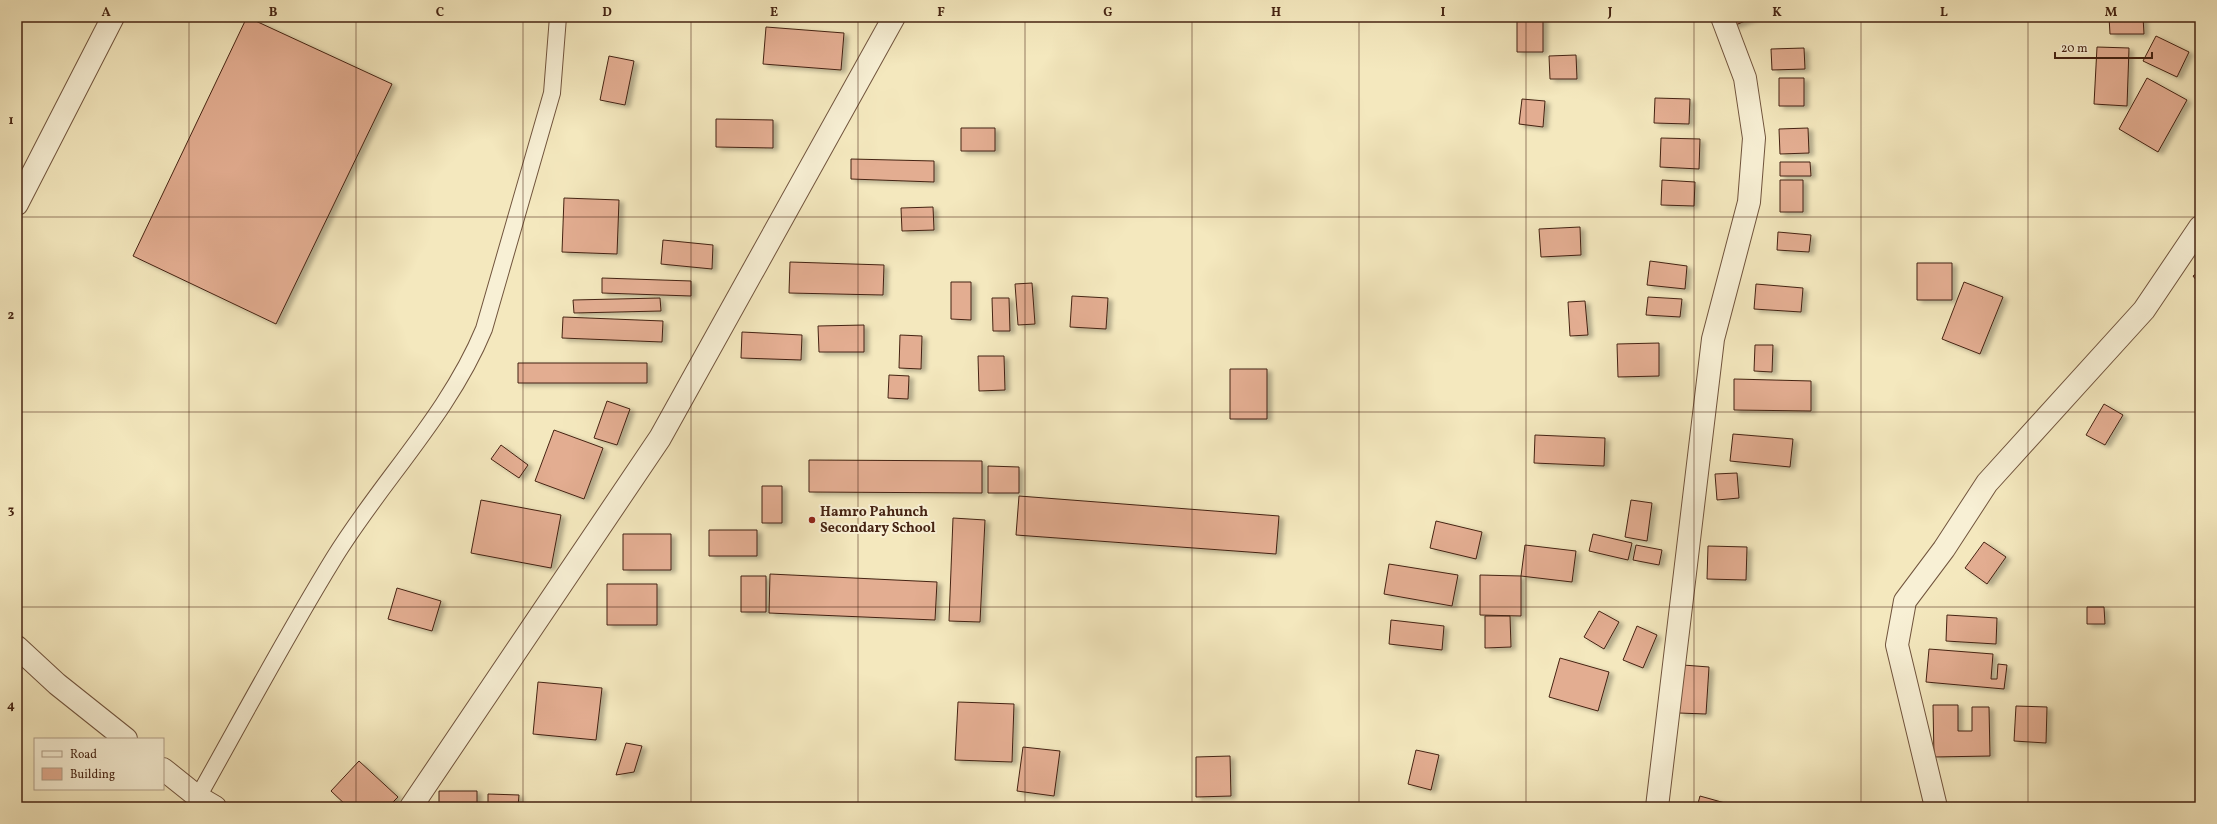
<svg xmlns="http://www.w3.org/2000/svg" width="2217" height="824" viewBox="0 0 2217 824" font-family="Vollkorn,serif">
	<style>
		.building { fill: #e3ad91; stroke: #452312; filter: url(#shadow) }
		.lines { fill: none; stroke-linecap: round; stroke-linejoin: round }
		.lane-casing { stroke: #71543d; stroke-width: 18 }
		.street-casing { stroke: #71543d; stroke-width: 24 }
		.lane { stroke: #f8f0d5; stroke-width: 16 }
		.street { stroke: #f8f0d5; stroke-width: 22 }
		.grid { fill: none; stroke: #452312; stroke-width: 1; stroke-opacity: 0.55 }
		.poi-dot { fill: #8f2418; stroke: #f8f0d5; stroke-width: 1.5 }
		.labels { text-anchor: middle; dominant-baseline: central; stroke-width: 4; stroke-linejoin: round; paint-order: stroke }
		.poi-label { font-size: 14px; font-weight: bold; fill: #452312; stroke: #f8f0d5; text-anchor: start }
		.neatline { fill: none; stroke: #452312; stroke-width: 1.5 }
		.grid-label { font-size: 13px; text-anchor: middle; font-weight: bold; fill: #452312 }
	</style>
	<defs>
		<filter id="shadow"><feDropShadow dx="4.5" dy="2.5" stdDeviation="2" flood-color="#0004"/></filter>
	</defs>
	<rect width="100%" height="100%" fill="#f4e8be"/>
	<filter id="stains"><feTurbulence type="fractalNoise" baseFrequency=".005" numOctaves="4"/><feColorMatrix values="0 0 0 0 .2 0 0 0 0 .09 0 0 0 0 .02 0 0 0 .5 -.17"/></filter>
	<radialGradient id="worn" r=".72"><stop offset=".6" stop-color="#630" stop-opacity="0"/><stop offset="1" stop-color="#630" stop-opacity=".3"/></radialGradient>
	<path class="building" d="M247,17L392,84L276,324L133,256Z
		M1517,17H1543V52H1517Z
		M1729,17H1755L1733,26Z
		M2109,17H2143L2144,34H2110Z
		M766,27L844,33L841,70L763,64Z
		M2156,36L2189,52L2177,77L2143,61Z
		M2097,47L2129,48L2127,106L2094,104Z
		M1804,48L1805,69L1772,70L1771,49Z
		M1576,55L1577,79H1550L1549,56Z
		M609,56L634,61L625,105L600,100Z
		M1779,78H1804V106H1779Z
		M2147,78L2187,100L2158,152L2119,129Z
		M1655,98L1690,99L1689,124L1654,123Z
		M1522,99L1545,101L1543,127L1519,124Z
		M716,119L773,120V148L716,147Z
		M961,128H995V151H961Z
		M1808,128L1809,153L1780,154L1779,129Z
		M1661,138L1700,139L1699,169L1660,167Z
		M851,159L934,161V182L851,179Z
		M1780,162H1810L1811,176H1780Z
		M1662,180L1695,182L1694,206L1661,205Z
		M1780,180H1803V212H1780Z
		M564,198L619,200L617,254L562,252Z
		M933,207L934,230L902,231L901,208Z
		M1580,227L1581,255L1541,257L1539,229Z
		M1778,232L1811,235L1809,252L1777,250Z
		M663,240L713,245L712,269L661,264Z
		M1650,261L1687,266L1685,289L1647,285Z
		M790,262L884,265L883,295L789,293Z
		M1917,263H1952V300H1917Z
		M2200,271V285L2193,276Z
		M602,278L691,281V296L602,293Z
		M951,282H971V320L951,319Z
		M1964,282L2003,297L1980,354L1942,339Z
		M1032,283L1035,324L1018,325L1015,284Z
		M1756,284L1803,288L1801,312L1754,309Z
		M1072,296L1108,298L1106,329L1070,327Z
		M1648,297L1682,299L1680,317L1646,315Z
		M660,298L661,311L574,313L573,300Z
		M992,298H1009L1010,331H993Z
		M1585,301L1588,335L1570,336L1568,302Z
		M563,317L663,321L662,342L562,338Z
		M864,325V352H819L818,326Z
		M742,332L802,335L801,360L741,358Z
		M900,335L922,336L921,369L899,368Z
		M1659,343V376L1618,377L1617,344Z
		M1755,345H1773L1772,372L1754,371Z
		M978,356H1004L1005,390L979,391Z
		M518,363H647V383H518Z
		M1230,369H1267V419H1230Z
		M889,375L909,376L908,399L888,398Z
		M1734,379L1811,381V411L1734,410Z
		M607,401L630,409L617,445L594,438Z
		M2104,404L2123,415L2105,445L2086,435Z
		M554,430L603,448L584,499L535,481Z
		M1733,434L1793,439L1790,467L1730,461Z
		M1535,435L1605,438L1604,466L1534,463Z
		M501,445L528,465L519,478L491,459Z
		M809,460L982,461V493L809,492Z
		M988,466L1019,467V493H988Z
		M1737,473L1739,498L1717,500L1715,474Z
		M762,486H782V523H762Z
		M1019,496L1279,516L1276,554L1016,535Z
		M481,500L561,515L551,568L471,553Z
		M1631,500L1652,503L1647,541L1625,537Z
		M953,518L985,520L980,622L949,621Z
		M1436,521L1482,532L1476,559L1430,548Z
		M709,530H757V556H709Z
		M623,534H671V570H623Z
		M1593,534L1632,543L1628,560L1589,551Z
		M1984,542L2006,557L1987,584L1965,568Z
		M1525,545L1576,551L1572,582L1521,576Z
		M1636,545L1662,550L1659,565L1633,560Z
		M1708,546L1747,547L1746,580L1707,579Z
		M1389,564L1458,575L1452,606L1384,594Z
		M770,574L937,582L935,620L769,613Z
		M1480,575L1521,576V616L1480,615Z
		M741,576H766V612H741Z
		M607,584H657V625H607Z
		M397,588L441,601L432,631L388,619Z
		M2087,607H2104L2105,624H2087Z
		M1599,611L1619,622L1604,649L1584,637Z
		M1947,615L1997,618L1996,644L1946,641Z
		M1485,616H1510L1511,647L1485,648Z
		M1391,620L1444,626L1442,650L1389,644Z
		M1637,626L1657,635L1643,668L1623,660Z
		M1929,649L1993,654L1991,679H1997L1998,664L2007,665L2004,689L1926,682Z
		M1560,658L1609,672L1598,711L1549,697Z
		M1683,665L1709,667L1706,714L1679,713Z
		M538,682L602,688L596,740L533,734Z
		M958,702L1014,704L1012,762L955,760Z
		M1933,705H1958V731H1972V707H1989L1990,756L1934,757Z
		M2016,706L2047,707L2046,743L2014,741Z
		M626,743L642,746L634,772L616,775Z
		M1023,747L1060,751L1054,796L1017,791Z
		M1416,750L1439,755L1431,790L1408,784Z
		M1230,756L1231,796L1196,797V757Z
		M359,761L398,797L388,807H348L331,791Z
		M439,791H477V807H439Z
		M488,794L519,795L518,807H488Z
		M1700,796L1732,805V807H1697Z"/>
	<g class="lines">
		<g class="lane-casing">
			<path id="lane" d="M198,797C243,717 286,636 334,558C382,480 449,414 484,329L552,93L558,17"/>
		</g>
		<g class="street-casing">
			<path id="street" d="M17,204L113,17
				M17,647L57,684L126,739
				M163,769L198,797L215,807
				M411,807L660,438L894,17
				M1657,807L1713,339L1749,202L1754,138L1745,78L1722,17
				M1936,807L1897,645L1905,601L1944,549L1987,483L2144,310L2200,227"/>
		</g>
		<use href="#lane" class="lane"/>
		<use href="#street" class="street"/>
	</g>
	<path class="grid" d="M189,17V807M356,17V807M523,17V807M691,17V807M858,17V807M1025,17V807M1192,17V807M1359,17V807M1526,17V807M1694,17V807M1861,17V807M2028,17V807M17,217H2200M17,412H2200M17,607H2200"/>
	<circle class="poi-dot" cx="812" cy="520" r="4"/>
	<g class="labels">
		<g class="poi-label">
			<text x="820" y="512">Hamro Pahunch<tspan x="820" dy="16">Secondary School</tspan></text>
		</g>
	</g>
	<rect width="2217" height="824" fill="none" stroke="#f4e8be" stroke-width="44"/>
	<rect x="34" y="738" width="130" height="52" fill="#f8f0d5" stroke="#b09e87"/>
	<rect x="42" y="751" width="20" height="6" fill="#f8f0d5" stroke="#b09e87"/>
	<text x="70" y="758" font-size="12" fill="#452312">Road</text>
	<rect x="42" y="768" width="20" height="12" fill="#e3ad91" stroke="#b09e87"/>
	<text x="70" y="778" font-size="12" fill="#452312">Building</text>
	<path d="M2055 52v6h97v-6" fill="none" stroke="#452312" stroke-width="2"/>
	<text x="2061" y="52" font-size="12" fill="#452312" stroke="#f8f0d5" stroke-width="3" paint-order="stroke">20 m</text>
	<rect x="22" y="22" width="2173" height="780" class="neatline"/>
	<g class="grid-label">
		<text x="106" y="16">A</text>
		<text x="273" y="16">B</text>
		<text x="440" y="16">C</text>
		<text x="607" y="16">D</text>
		<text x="774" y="16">E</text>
		<text x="941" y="16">F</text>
		<text x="1108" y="16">G</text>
		<text x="1276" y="16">H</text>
		<text x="1443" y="16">I</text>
		<text x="1610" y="16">J</text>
		<text x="1777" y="16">K</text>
		<text x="1944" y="16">L</text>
		<text x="2111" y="16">M</text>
		<text x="11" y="124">1</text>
		<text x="11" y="319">2</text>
		<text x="11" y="514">3</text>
		<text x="11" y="709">4</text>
	</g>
	<rect width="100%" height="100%" filter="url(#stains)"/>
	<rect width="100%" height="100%" fill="url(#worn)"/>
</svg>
